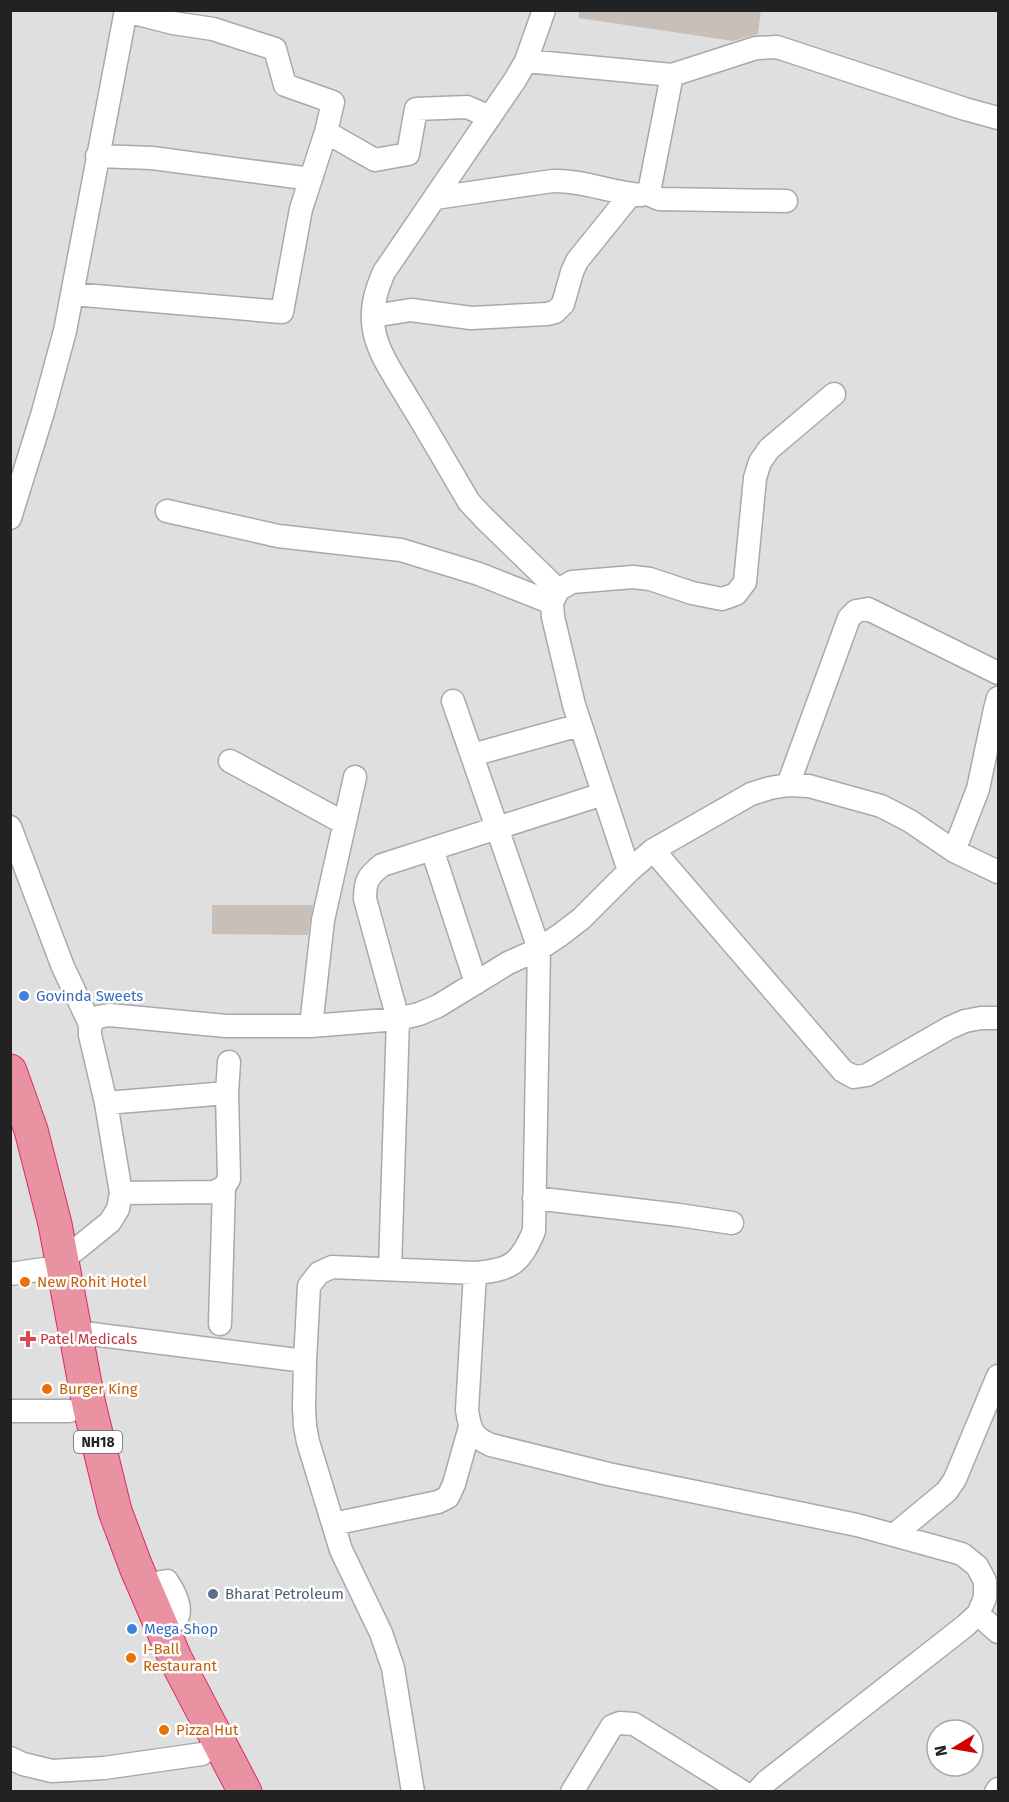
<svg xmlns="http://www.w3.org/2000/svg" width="1009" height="1802" viewBox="0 0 1009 1802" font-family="'Fira Sans',sans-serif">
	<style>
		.residential { fill: #e0dfdf; fill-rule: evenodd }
		.building { fill: #c7bfb8 }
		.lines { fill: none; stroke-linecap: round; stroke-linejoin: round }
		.minor-casing { stroke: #a9a9a9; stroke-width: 25 }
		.highway-casing { stroke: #dc2a67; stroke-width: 35 }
		.minor { stroke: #fff; stroke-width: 22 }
		.highway { stroke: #e892a2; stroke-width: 33 }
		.shop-dot { fill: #3f7fe0; stroke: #fff; stroke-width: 2 }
		.food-dot { fill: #e8710a; stroke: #fff; stroke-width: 2 }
		.health-dot { fill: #e0444e; stroke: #fff; stroke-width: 2 }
		.service-dot { fill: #5c6f8a; stroke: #fff; stroke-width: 2 }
		.labels { text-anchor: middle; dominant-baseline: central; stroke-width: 5; stroke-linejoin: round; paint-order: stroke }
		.shield { fill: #fff; stroke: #646464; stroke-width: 1.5 }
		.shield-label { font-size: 14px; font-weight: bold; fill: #222 }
		.shop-label { font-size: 15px; fill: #366cbe; stroke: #fff; text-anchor: start }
		.food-label { font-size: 15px; fill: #c56008; stroke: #fff; text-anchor: start }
		.health-label { font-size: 15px; fill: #be3a42; stroke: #fff; text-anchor: start }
		.service-label { font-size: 15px; fill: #4e5e75; stroke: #fff; text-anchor: start }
	</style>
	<rect width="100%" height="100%" fill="#f2efe9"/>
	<path class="residential" d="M11,11H998V1791L11,1792ZM937,1730H973V1766H937Z"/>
	<path class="building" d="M579,10H761L758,34L733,41L579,18Z
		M212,905H313L308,935L212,934Z"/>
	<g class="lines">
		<g class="minor-casing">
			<path id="minor" d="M544,10L526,61L515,80L384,272C376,290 370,309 374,330C378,354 396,378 408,399C429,433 449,468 469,502L484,518L558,590
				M126,11L173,23L213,29L275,49L285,85L333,102L326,132L375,160L408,154L416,109L467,107L490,117
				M526,61L672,75L756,48L777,47L965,109L998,118
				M672,75L650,187L652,196L659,199L786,201
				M97,156L152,158L311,179
				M435,198L553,181C583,180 611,193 642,195
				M72,294L282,312L301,209L326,132
				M373,316L411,310L471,318L547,314L555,312L563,304L572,272L577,261L631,194
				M167,511L278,536L401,550L479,574L552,603
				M10,518L43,412L65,331L126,10
				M472,755L580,725
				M230,761L344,823
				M788,785L849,618L856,611L868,609L998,673
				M10,827L63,967L90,1024
				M432,849L476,983
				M653,850L843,1071L854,1077L867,1075L949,1028L965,1021L981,1018H998
				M954,851L978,789L995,709L998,698
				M629,871L574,705L553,617L552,603L558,590L572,582L633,577L650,579L692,593L722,599L736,594L745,582L755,478L760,462L769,449L834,394
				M311,1026L323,920L355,777
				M106,1103L227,1093
				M121,1193L214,1192L224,1187L229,1179L227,1093L229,1062
				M534,1198L679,1215L732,1223
				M63,1260L110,1222L118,1209L121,1193L106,1103L90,1035V1024L98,1017L109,1015L226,1026H311L398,1019L419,1014L438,1006L508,963L539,949L560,935L581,919L629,871L653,850L751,794L770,788L788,785L809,786L881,806L910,821L954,851L998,872
				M390,1269L398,1019L365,899C365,881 368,876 382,865L603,794
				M475,1273L467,1410C470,1430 472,1437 491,1445L608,1474L857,1525L962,1554L977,1566L985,1581V1598L978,1614L965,1626L767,1781L757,1792
				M10,1274L44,1269
				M220,1324L224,1187
				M76,1332L305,1361
				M10,1411H69
				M333,1524L438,1502L448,1497L454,1484L470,1427
				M894,1535L947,1491L955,1479L998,1376
				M143,1585L167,1581C173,1590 183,1607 177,1618C174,1623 168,1628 164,1633
				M978,1614L998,1632
				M10,1758L23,1764L52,1771L104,1768L202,1754
				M413,1792L393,1668L381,1633L341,1550L308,1442L305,1426L304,1408L305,1361L309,1286L319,1273L332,1267L475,1273C511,1270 520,1264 534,1231L539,949L453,701
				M572,1792L612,1726L620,1723L634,1724L743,1792
				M996,1792L998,1789"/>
		</g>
		<g class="highway-casing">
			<path id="highway" d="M10,1071L31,1130L55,1224L89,1405L115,1511L136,1567L175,1658L245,1792"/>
		</g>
		<use href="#minor" class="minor"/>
		<use href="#highway" class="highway"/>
	</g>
	<g class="shop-dot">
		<circle cx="24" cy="996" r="6"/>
		<circle cx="132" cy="1629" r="6"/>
	</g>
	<g class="food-dot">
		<circle cx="25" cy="1282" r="6"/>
		<circle cx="47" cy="1389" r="6"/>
		<circle cx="131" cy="1658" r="6"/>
		<circle cx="164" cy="1730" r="6"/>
	</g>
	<path class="health-dot" d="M25 1330h6v6h6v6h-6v6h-6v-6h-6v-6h6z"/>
	<circle class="service-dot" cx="213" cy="1594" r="6"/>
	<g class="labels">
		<rect class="shield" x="74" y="1431" width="48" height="22" rx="4.5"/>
		<g class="shield-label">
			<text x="98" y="1442">NH18</text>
		</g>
		<g class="shop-label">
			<text x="36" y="996">Govinda Sweets</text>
			<text x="144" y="1629">Mega Shop</text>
		</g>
		<g class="food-label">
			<text x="37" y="1282">New Rohit Hotel</text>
			<text x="59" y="1389">Burger King</text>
			<text x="143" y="1649">I-Ball<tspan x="143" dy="17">Restaurant</tspan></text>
			<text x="176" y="1730">Pizza Hut</text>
		</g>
		<g class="health-label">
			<text x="40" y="1339">Patel Medicals</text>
		</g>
		<g class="service-label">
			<text x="225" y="1594">Bharat Petroleum</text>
		</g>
	</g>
	<rect width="1009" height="1802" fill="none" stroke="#222222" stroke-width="24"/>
	<g transform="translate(955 1748) rotate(259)"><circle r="28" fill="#ffffff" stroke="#a7a7a7" stroke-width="1.5"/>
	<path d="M0-4.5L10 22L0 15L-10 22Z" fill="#d40000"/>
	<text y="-9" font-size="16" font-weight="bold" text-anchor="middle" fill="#222222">N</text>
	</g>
</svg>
